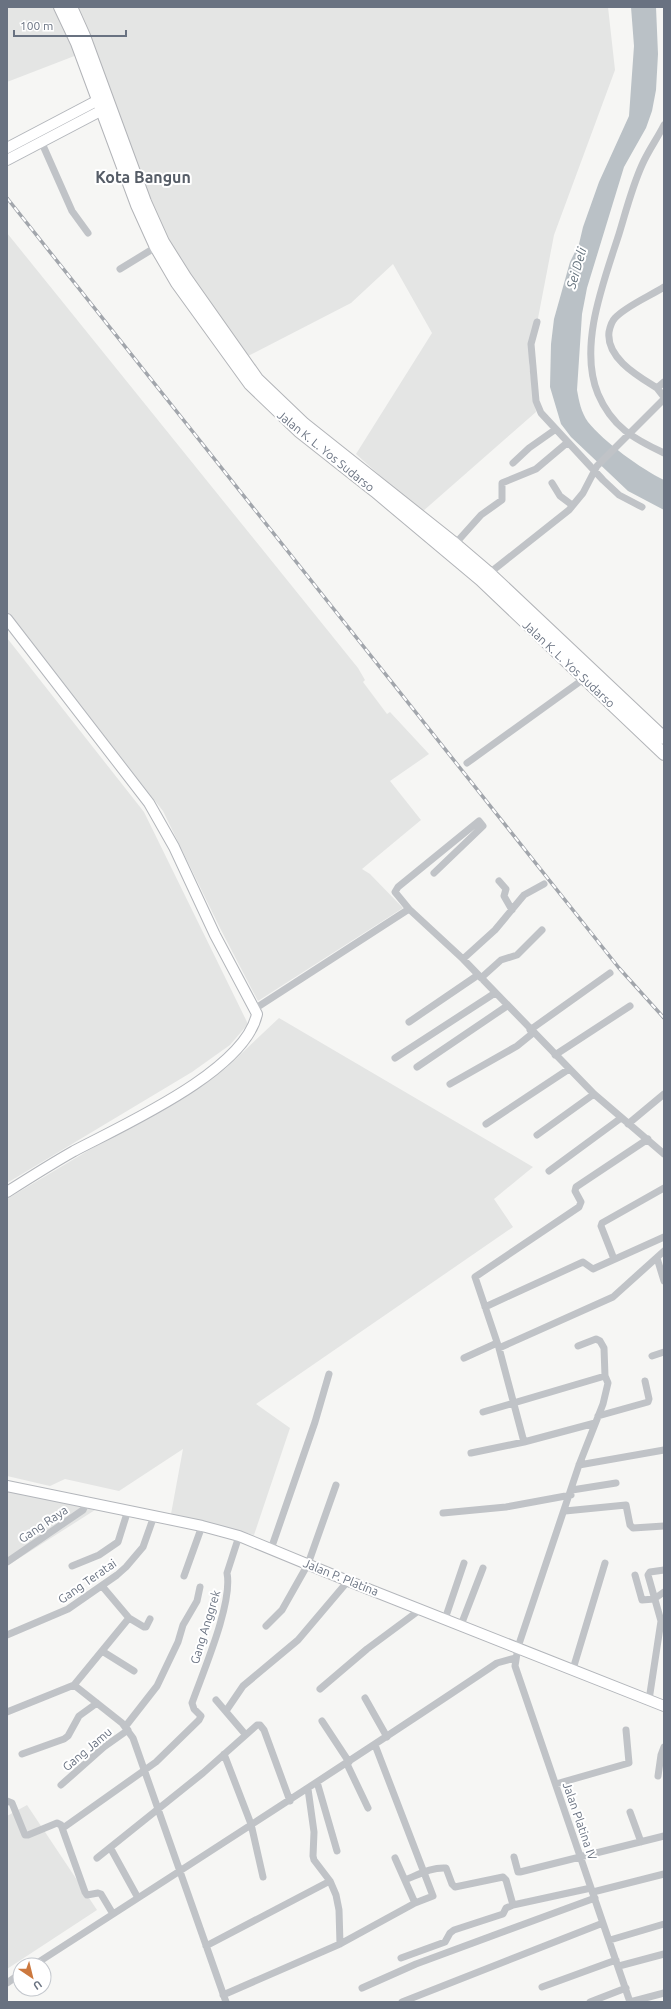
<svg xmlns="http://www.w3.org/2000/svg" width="671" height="2009" viewBox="0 0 671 2009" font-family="Ubuntu,sans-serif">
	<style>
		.built { fill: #e4e5e4 }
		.water { fill: #bac1c6 }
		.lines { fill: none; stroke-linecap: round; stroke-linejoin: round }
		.secondary-casing { stroke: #b3b6bb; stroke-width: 12 }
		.highway-casing { stroke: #b2b4b8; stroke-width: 14 }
		.street { stroke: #c0c3c7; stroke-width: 7 }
		.secondary { stroke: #fff; stroke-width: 10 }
		.highway { stroke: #fff; stroke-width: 12 }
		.rail-casing { stroke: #a2a6ac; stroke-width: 3.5 }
		.rail { stroke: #fff; stroke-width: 2; stroke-dasharray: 6; stroke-linecap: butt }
		.labels { text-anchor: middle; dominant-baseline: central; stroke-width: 4; stroke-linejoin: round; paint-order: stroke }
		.street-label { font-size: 12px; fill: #697281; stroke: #fff }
		.water-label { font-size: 13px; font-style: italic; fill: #65737d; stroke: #fff }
		.district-label { font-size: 16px; font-weight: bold; fill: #565d67; stroke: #fff }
	</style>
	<rect width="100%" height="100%" fill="#f6f6f4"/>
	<path class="built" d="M7,7H54L77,55L7,82Z
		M75,7H608L615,70L554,235L529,365L536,412L422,512L387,482L356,454L432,333L393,264L351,303L248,356L163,242Z
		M7,233L358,668L365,680L363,682L387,714L390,712L429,754L390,781L421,820L362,869L370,874L403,908L258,1001L220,928L163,811L7,613Z
		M7,638L144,812L248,1024L230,1045L192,1072L7,1183Z
		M279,1018L533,1167L494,1199L513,1227L256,1404L290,1428L254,1535L171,1514L183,1449L119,1491L65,1479L50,1486L7,1476V1199L225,1069Z
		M7,1491L95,1510L7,1566Z
		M27,1805L97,1910L7,1969V1816Z"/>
	<path class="water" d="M631,7H656L658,54L656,90L652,111L646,128L624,167L587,288L582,314L577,390C579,401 581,412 588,422C604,442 641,469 664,480V510L628,491L571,437L561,424L550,387L551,344L554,319L570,262L579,244L583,227L599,182L629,116L634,46Z"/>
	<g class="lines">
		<g class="secondary-casing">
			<path id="secondary" d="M7,148L104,97
				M7,160L108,107
				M7,619L149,803L174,847L215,935L257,1014C245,1071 123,1125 74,1151C51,1164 29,1178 7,1192
				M7,1486L202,1526L239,1536L348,1581L664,1706"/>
		</g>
		<g class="highway-casing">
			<path id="highway" d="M60,7L77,43L137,205L156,247L177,283L250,384L299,431L375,491L481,580L664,754
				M71,7L84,36L145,202L163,242L185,277L257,379L304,424L455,544L489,573L664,738"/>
		</g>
		<path class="street" d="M664,125C657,139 648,151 642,165C632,187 626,211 619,234C604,281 578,346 598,394C612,427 634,439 664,453
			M41,141L72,211L88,233
			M120,269L156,247
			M537,322L531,344L536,401L541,413L603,480L619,495L642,507
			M664,382L657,388L664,397
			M657,388C638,376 606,358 609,332C610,327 611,322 615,318C626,306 650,296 664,287
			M513,463L529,448L556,429
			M552,483L560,496L572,505
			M455,544L481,515L502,500V483L536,469L568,442
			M487,575L569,510L583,493L597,466L664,399
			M467,763L585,678
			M499,881L506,889L504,896L512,910
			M409,909L395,892L398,887L479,821L483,826L434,873
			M463,959L495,930L524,895L544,884
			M481,978L501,960L517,955L542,930
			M256,1008L409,909L463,959L594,1094L664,1154
			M409,1022L478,975
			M530,1030L610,973
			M555,1055L630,1006
			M395,1058L495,993
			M417,1067L507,1006
			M450,1084L517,1046L533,1033
			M486,1124L569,1069
			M628,1124L664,1094
			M537,1135L594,1094
			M549,1171L621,1118
			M657,1258L664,1281
			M614,1259L601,1226L602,1223L664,1188
			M485,1307L583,1262L593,1269L664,1237
			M578,1346L596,1339L600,1341L604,1348L605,1376L608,1383L603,1404L579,1465L518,1647L515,1666L630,2002L664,1993
			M499,1348L613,1297L664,1251
			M652,1356L664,1352
			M464,1358L497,1343
			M483,1412L605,1376
			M598,1416L648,1402L649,1399L645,1381
			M524,1442L499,1348L475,1277L579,1207L581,1202L575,1191L576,1187L648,1139
			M471,1453L524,1442L595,1423
			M579,1465L664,1450
			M572,1490L616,1483
			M565,1511L626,1505L630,1525L633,1528L664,1526
			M443,1513L506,1507L571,1495
			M271,1549L315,1422L329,1374
			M7,1562L83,1510L87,1501
			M72,1566L99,1555L118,1542L128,1510
			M635,1575L642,1600L654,1599L664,1592
			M184,1576L202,1526
			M102,1586L129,1618L144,1627H146L150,1619
			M445,1619L464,1563
			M461,1625L483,1568
			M266,1626L282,1610L308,1564L336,1485
			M7,1635L68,1609L117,1575L126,1567L143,1547L154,1516
			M102,1651L134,1671
			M573,1669L605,1563
			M74,1685L122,1723L133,1738L226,2002
			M320,1689L367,1649L421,1609
			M365,1698L387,1737
			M216,1700L245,1734
			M649,1700L661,1621L648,1575L650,1572L664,1570
			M226,1711L243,1686L298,1640L348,1581
			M7,1712L74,1685L129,1618
			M322,1721L349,1762
			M125,1727L157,1686L178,1642L183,1625L197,1601L200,1587
			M22,1754L64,1739L68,1736L79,1716L97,1703
			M224,1754L251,1824L263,1877
			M347,1764L368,1808
			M658,1776L661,1755L664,1747
			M317,1782L337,1851
			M556,1784L629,1763L626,1730
			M61,1785L104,1747L128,1730
			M308,1789L314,1832L313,1856L314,1860L330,1881L336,1895L339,1910L340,1944
			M7,1801L12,1803L25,1835H28L57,1823L61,1825L85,1892L87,1895L98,1893L101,1894L113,1914
			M630,1812L641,1842
			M63,1828L156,1762L199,1720L201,1716L194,1709L192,1703C203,1672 233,1603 227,1573L239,1536
			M111,1849L138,1898
			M514,1857L518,1872H520L664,1836
			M97,1858L203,1773L257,1725H260L264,1730L290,1801
			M395,1858L415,1903
			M405,1880C418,1875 431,1867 446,1868L452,1884L455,1887L503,1877L506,1880L513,1905
			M593,1892L664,1874
			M610,1940L664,1924
			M206,1946L330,1881
			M401,1958L445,1942L450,1933L454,1930L503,1914L506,1908L513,1905L591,1888
			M34,1965C189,1865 344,1766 497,1663L515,1658
			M619,1966L664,1954
			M7,1983L20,1974
			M542,1987L616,1960
			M362,1988L416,1964L595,1898
			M223,1995L340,1944L415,1903L433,1896L375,1745
			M402,2002L603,1923
			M590,2002L626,1988"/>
		<use href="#secondary" class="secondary"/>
		<use href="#highway" class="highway"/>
		<g class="rail-casing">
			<path id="rail" d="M7,198L619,968L664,1018"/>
		</g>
		<use href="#rail" class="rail"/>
	</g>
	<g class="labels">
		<g class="street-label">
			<text transform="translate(326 451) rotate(39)">Jalan K. L. Yos Sudarso</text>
			<text transform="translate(569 664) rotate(43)">Jalan K. L. Yos Sudarso</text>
			<text transform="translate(43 1524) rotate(-34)">Gang Raya</text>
			<text transform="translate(341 1577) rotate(22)">Jalan P. Platina</text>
			<text transform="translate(87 1581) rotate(-35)">Gang Teratai</text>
			<text transform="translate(205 1627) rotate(-73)">Gang Anggrek</text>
			<text transform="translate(87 1749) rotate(-40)">Gang Jamu</text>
			<text transform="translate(580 1821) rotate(71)">Jalan Platina IV</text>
		</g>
		<g class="water-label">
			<text transform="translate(576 268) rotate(-74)">Sei Deli</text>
		</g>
		<g class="district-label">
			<text x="143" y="177">Kota Bangun</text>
		</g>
	</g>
	<rect width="671" height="2009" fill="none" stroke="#697281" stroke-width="16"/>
	<g transform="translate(32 1977) rotate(145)"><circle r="19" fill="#ffffff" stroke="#c3c7cd"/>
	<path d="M0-3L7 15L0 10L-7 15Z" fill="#cc783e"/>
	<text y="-6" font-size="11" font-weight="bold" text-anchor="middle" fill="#697281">U</text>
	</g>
	<path d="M14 30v6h112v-6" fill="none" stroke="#697281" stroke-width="2"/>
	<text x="20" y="30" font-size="12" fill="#697281" stroke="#ffffff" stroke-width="3" paint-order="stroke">100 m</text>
</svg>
